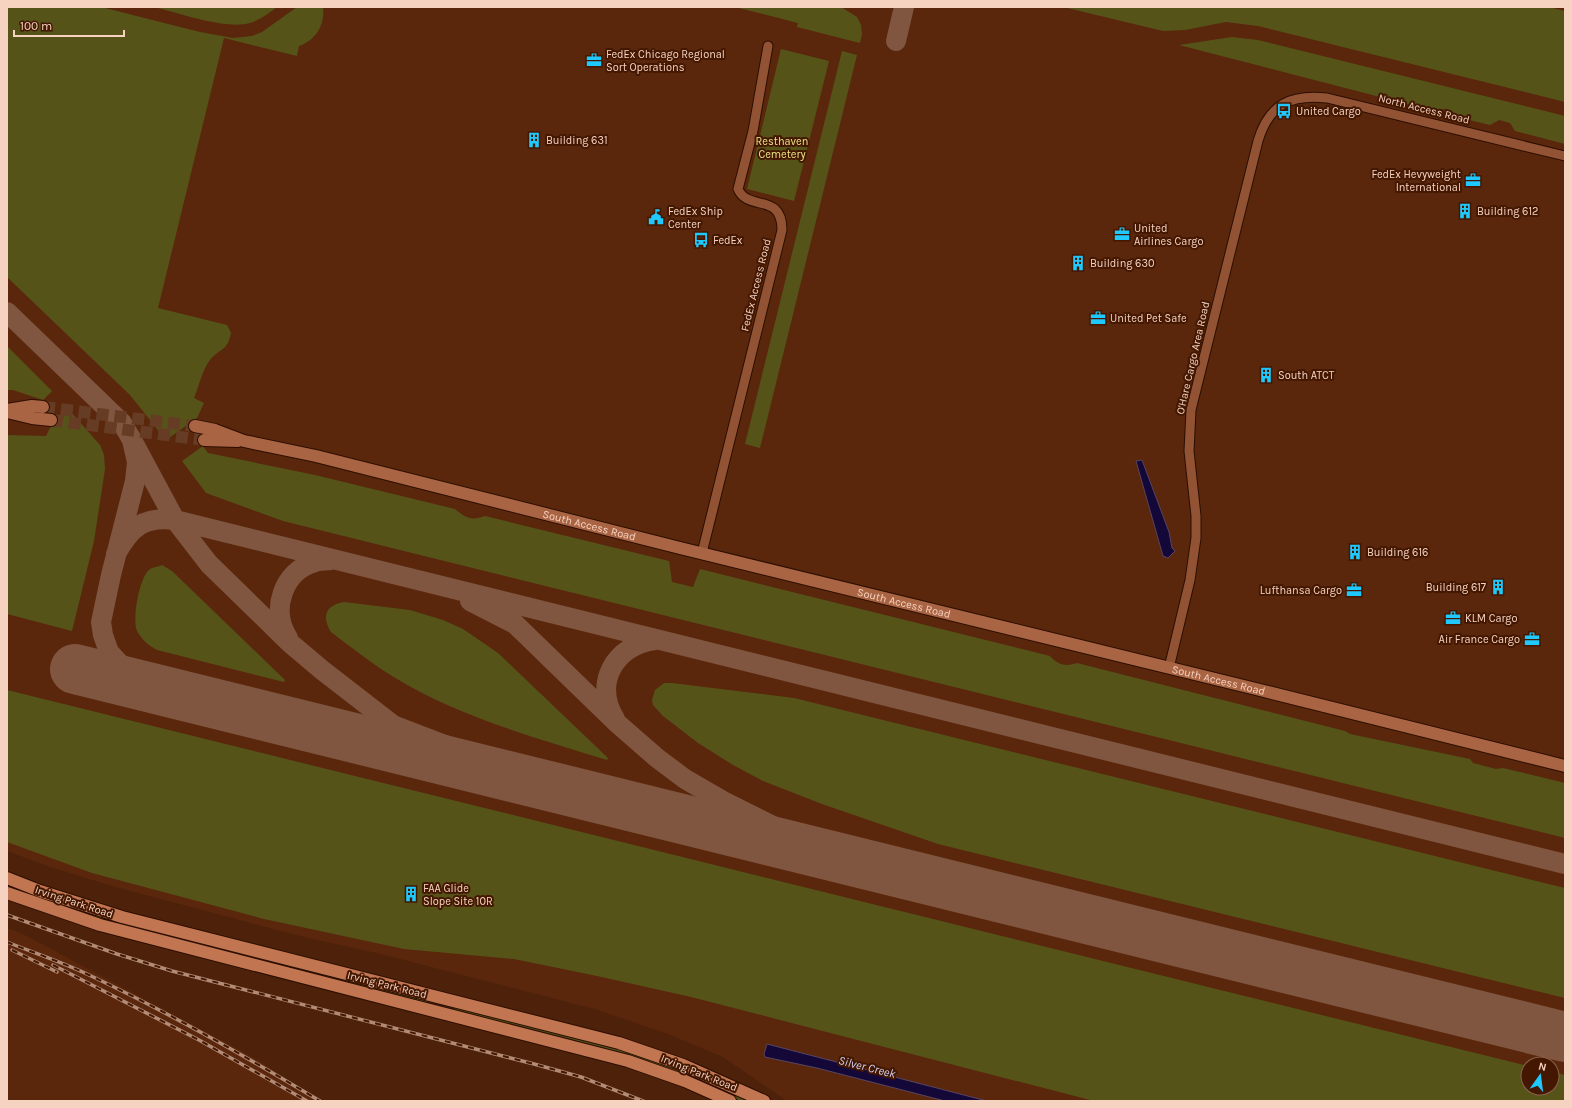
<svg xmlns="http://www.w3.org/2000/svg" width="1572" height="1108" viewBox="0 0 1572 1108" font-family="Karla,sans-serif">
	<style>
		.built { fill: #5a270c; fill-rule: evenodd }
		.green { fill: #565319 }
		.water { fill: #140839; stroke: #584562 }
		.lines { fill: none; stroke-linecap: round; stroke-linejoin: round }
		.taxiway { stroke: #805640; stroke-width: 20 }
		.runway { stroke: #805640; stroke-width: 50 }
		.secondary-tunnel { stroke: #673c25; stroke-width: 12; stroke-dasharray: 12 6; stroke-linecap: butt }
		.street-casing { stroke: #2c0e01; stroke-width: 11 }
		.secondary-casing { stroke: #2c0e01; stroke-width: 14 }
		.primary-casing { stroke: #2c0e01; stroke-width: 14 }
		.street { stroke: #925335; stroke-width: 9 }
		.secondary { stroke: #a96443; stroke-width: 12 }
		.primary { stroke: #c17551; stroke-width: 12 }
		.rail-casing { stroke: #b28b77; stroke-width: 3.5 }
		.rail { stroke: #431700; stroke-width: 2; stroke-dasharray: 6; stroke-linecap: butt }
		.labels { text-anchor: middle; dominant-baseline: central; stroke-width: 4; stroke-linejoin: round; paint-order: stroke }
		.poi-label { font-size: 11px; fill: #f6d2c1; stroke: #431700; text-anchor: start }
		.street-label { font-size: 11px; fill: #f6d2c1; stroke: #431700 }
		.park-label { font-size: 11px; fill: #ece687; stroke: #431700 }
		.water-label { font-size: 12px; font-style: italic; fill: #d0d0f2; stroke: #431700 }
	</style>
	<rect width="100%" height="100%" fill="#4e220a"/>
	<path class="built" d="M7,7H1565V1101H787L723,1057L668,1034L595,1009L381,954L304,937L112,886L50,867L7,851ZM1528,1064H1552V1088H1528Z
		M7,928L23,934L254,1058L322,1101H7Z"/>
	<path class="green" d="M7,7H101L200,32L233,38L252,36L262,32L297,7H323C325,25 316,40 299,46L297,56L224,38L158,308L227,325L231,333C227,352 221,347 210,360C202,370 199,387 194,398L204,403L197,418L166,440L130,395L7,277Z
		M154,7H277C269,13 260,20 250,23C226,30 179,13 154,7Z
		M735,7H841L857,17L861,25L862,34L860,43L797,27L798,23Z
		M1063,7H1549L1565,11V102L1258,26L1226,22L1185,30L1163,31Z
		M1232,37L1258,40L1565,116V144L1515,131L1510,123L1499,120L1490,125L1457,117L1452,111L1444,109L1434,111L1179,45Z
		M781,49L829,61L794,201L747,189Z
		M842,51L857,55L760,448L745,444Z
		M7,346L52,391L43,400L13,390H7Z
		M70,411L100,445L104,455L105,469L94,541L72,631L7,614V435L46,436L50,428Z
		M203,446L208,453L315,475L455,509C466,518 471,521 485,516L669,561L672,582L693,587L700,569L1050,656C1058,665 1066,667 1077,663L1345,731L1350,734L1470,759L1473,763L1496,769L1503,768L1565,783V838L283,521L206,493L182,461Z
		M162,565L172,571L285,680L284,682L157,650C148,645 142,640 137,631C132,620 139,577 150,569C153,567 158,567 162,565Z
		M344,602L410,610L443,620L463,629L498,653L608,758L607,760C534,737 458,717 392,676C371,663 351,647 331,632C321,616 326,605 344,602Z
		M664,683H672L794,698L1565,888V998L938,844L822,804L763,781L733,765L698,743L663,716L653,705L652,700L655,690Z
		M7,690L1528,1066V1088H1552V1072L1565,1075V1101H1094L691,997L597,976L514,959L404,949L264,919L92,873L7,842Z
		M7,883L428,1000L427,1004L82,915L7,888Z
		M455,1007C521,1024 588,1039 653,1060C686,1071 719,1087 751,1101H741L731,1096L454,1011Z"/>
	<path class="water" d="M1142,460L1169,532L1172,548L1175,551L1168,558L1163,556L1136,461Z
		M767,1044L987,1101H945L817,1068L765,1057L764,1054Z"/>
	<g class="lines">
		<path class="taxiway" d="M896,41L904,7
			M7,312L122,423L132,440L137,462L135,481L111,575L101,622L103,635L109,652L131,676L147,687
			M132,440L175,520L209,564L290,643L322,670L393,725L513,771L601,799
			M116,554C131,527 144,516 175,520L1565,864
			M470,601L515,624L618,724L657,758L685,779L723,801L783,831L943,884
			M288,638C270,610 283,571 315,562C320,560 326,561 331,560
			M615,719C593,683 615,645 655,640"/>
		<path class="runway" d="M75,669L1565,1037"/>
		<path class="secondary-tunnel" d="M43,407L195,426
			M51,420L204,440"/>
		<g class="street-casing">
			<path id="street" d="M702,553L782,230C782,192 748,212 738,189L753,131L768,46
				M1169,668L1190,580L1196,538V516L1189,451L1191,410L1258,141C1269,104 1291,94 1327,98L1565,156"/>
		</g>
		<g class="secondary-casing">
			<g id="secondary">
				<path d="M7,410L32,406L43,407"/>
				<path d="M7,412L32,418L51,420"/>
				<path id="s1" d="M195,426L215,430L244,441L316,456L680,548L1260,690L1565,766"/>
				<path d="M204,440L238,441"/>
			</g>
		</g>
		<g class="primary-casing">
			<path id="primary" d="M7,878L40,891L122,917L619,1043L683,1065L764,1101
				M7,893L100,925L628,1061L685,1081L730,1101"/>
		</g>
		<use href="#street" class="street"/>
		<use href="#secondary" class="secondary"/>
		<use href="#primary" class="primary"/>
		<g class="rail-casing">
			<path id="rail" d="M7,915L117,954L172,971L534,1064L581,1077L643,1101
				M7,942C34,953 62,962 89,975C168,1012 245,1056 320,1101
				M12,950L57,972
				M53,965L199,1040L307,1101"/>
		</g>
		<use href="#rail" class="rail"/>
	</g>
	<defs>
		<g id="office-bare" transform="scale(1.2)"><path d="M-6-3h4V-5.5h4V-3h4V5H-6ZM-1-4.5V-3h2v-1.5ZM-6 0V1H6V0Z" fill="#1fc9fd" stroke="#431700" stroke-width="2.5" paint-order="stroke"/></g>
		<g id="bus-bare" transform="scale(1.2)"><path d="M-5-6H5V4H4V6H2V4H-2V6H-4V4H-5ZM-3.5-4V0h7V-4ZM-3.5 1.2v1.5H-2V1.2ZM2 1.2v1.5H3.5V1.2Z" fill="#1fc9fd" stroke="#431700" stroke-width="2.5" paint-order="stroke"/></g>
		<g id="building-bare" transform="scale(1.2)"><path d="M-4-6H4V6H1V3H-1V6H-4ZM-2.5-4.3h1.7v1.8h-1.7ZM.8-4.3h1.7v1.8H.8ZM-2.5-1h1.7V.8h-1.7ZM.8-1h1.7V.8H.8Z" fill="#1fc9fd" stroke="#431700" stroke-width="2.5" paint-order="stroke"/></g>
		<g id="civic-bare" transform="scale(1.2)"><path d="M-.6-6.5H3V-4.5H.6V-3L4-1V1h2V6H-6V1h2V-1L-.6-3ZM-1.2 2.5V6h2.4V2.5Z" fill="#1fc9fd" stroke="#431700" stroke-width="2.5" paint-order="stroke"/></g>
	</defs>
	<g fill-rule="evenodd">
		<use href="#office-bare" x="594" y="60"/>
		<use href="#bus-bare" x="1284" y="111"/>
		<use href="#building-bare" x="534" y="140"/>
		<use href="#office-bare" x="1473" y="180"/>
		<use href="#building-bare" x="1465" y="211"/>
		<use href="#civic-bare" x="656" y="217"/>
		<use href="#office-bare" x="1122" y="234"/>
		<use href="#bus-bare" x="701" y="240"/>
		<use href="#building-bare" x="1078" y="263"/>
		<use href="#office-bare" x="1098" y="318"/>
		<use href="#building-bare" x="1266" y="375"/>
		<use href="#building-bare" x="1355" y="552"/>
		<use href="#building-bare" x="1498" y="587"/>
		<use href="#office-bare" x="1354" y="590"/>
		<use href="#office-bare" x="1453" y="618"/>
		<use href="#office-bare" x="1532" y="639"/>
		<use href="#building-bare" x="411" y="894"/>
	</g>
	<g class="labels">
		<g class="poi-label">
			<text x="606" y="54">FedEx Chicago Regional<tspan x="606" dy="13">Sort Operations</tspan></text>
			<text x="1296" y="111">United Cargo</text>
			<text x="546" y="140">Building 631</text>
			<text x="1461" y="174" text-anchor="end">FedEx Hevyweight<tspan x="1461" dy="13">International</tspan></text>
			<text x="668" y="211">FedEx Ship<tspan x="668" dy="13">Center</tspan></text>
			<text x="1477" y="211">Building 612</text>
			<text x="1134" y="228">United<tspan x="1134" dy="13">Airlines Cargo</tspan></text>
			<text x="713" y="240">FedEx</text>
			<text x="1090" y="263">Building 630</text>
			<text x="1110" y="318">United Pet Safe</text>
			<text x="1278" y="375">South ATCT</text>
			<text x="1367" y="552">Building 616</text>
			<text x="1486" y="587" text-anchor="end">Building 617</text>
			<text x="1342" y="590" text-anchor="end">Lufthansa Cargo</text>
			<text x="1465" y="618">KLM Cargo</text>
			<text x="1520" y="639" text-anchor="end">Air France Cargo</text>
			<text x="423" y="888">FAA Glide<tspan x="423" dy="13">Slope Site 10R</tspan></text>
		</g>
		<g class="street-label">
			<text transform="translate(1424 109) rotate(14)">North Access Road</text>
			<text transform="translate(756 285) rotate(-76)">FedEx Access Road</text>
			<text transform="translate(1193 358) rotate(-77)">O'Hare Cargo Area Road</text>
			<text stroke="none"><textPath href="#s1" startOffset="407">South Access Road</textPath></text>
			<text stroke="none"><textPath href="#s1" startOffset="731">South Access Road</textPath></text>
			<text stroke="none"><textPath href="#s1" startOffset="1055">South Access Road</textPath></text>
			<text transform="translate(74 902) rotate(18)">Irving Park Road</text>
			<text transform="translate(387 985) rotate(14)">Irving Park Road</text>
			<text transform="translate(699 1073) rotate(22)">Irving Park Road</text>
		</g>
		<g class="park-label">
			<text x="782" y="141">Resthaven<tspan x="782" dy="13">Cemetery</tspan></text>
		</g>
		<g class="water-label">
			<text transform="translate(867 1067) rotate(14)">Silver Creek</text>
		</g>
	</g>
	<rect width="1572" height="1108" fill="none" stroke="#f6d2c1" stroke-width="16"/>
	<g transform="translate(1540 1076) rotate(14)"><circle r="19" fill="#431700" stroke="#8b624d"/>
	<path d="M0-3L7 15L0 10L-7 15Z" fill="#1fc9fd"/>
	<text y="-6" font-size="11" font-weight="bold" text-anchor="middle" fill="#f6d2c1">N</text>
	</g>
	<path d="M14 30v6h110v-6" fill="none" stroke="#f6d2c1" stroke-width="2"/>
	<text x="20" y="30" font-size="12" fill="#f6d2c1" stroke="#431700" stroke-width="3" paint-order="stroke">100 m</text>
</svg>
